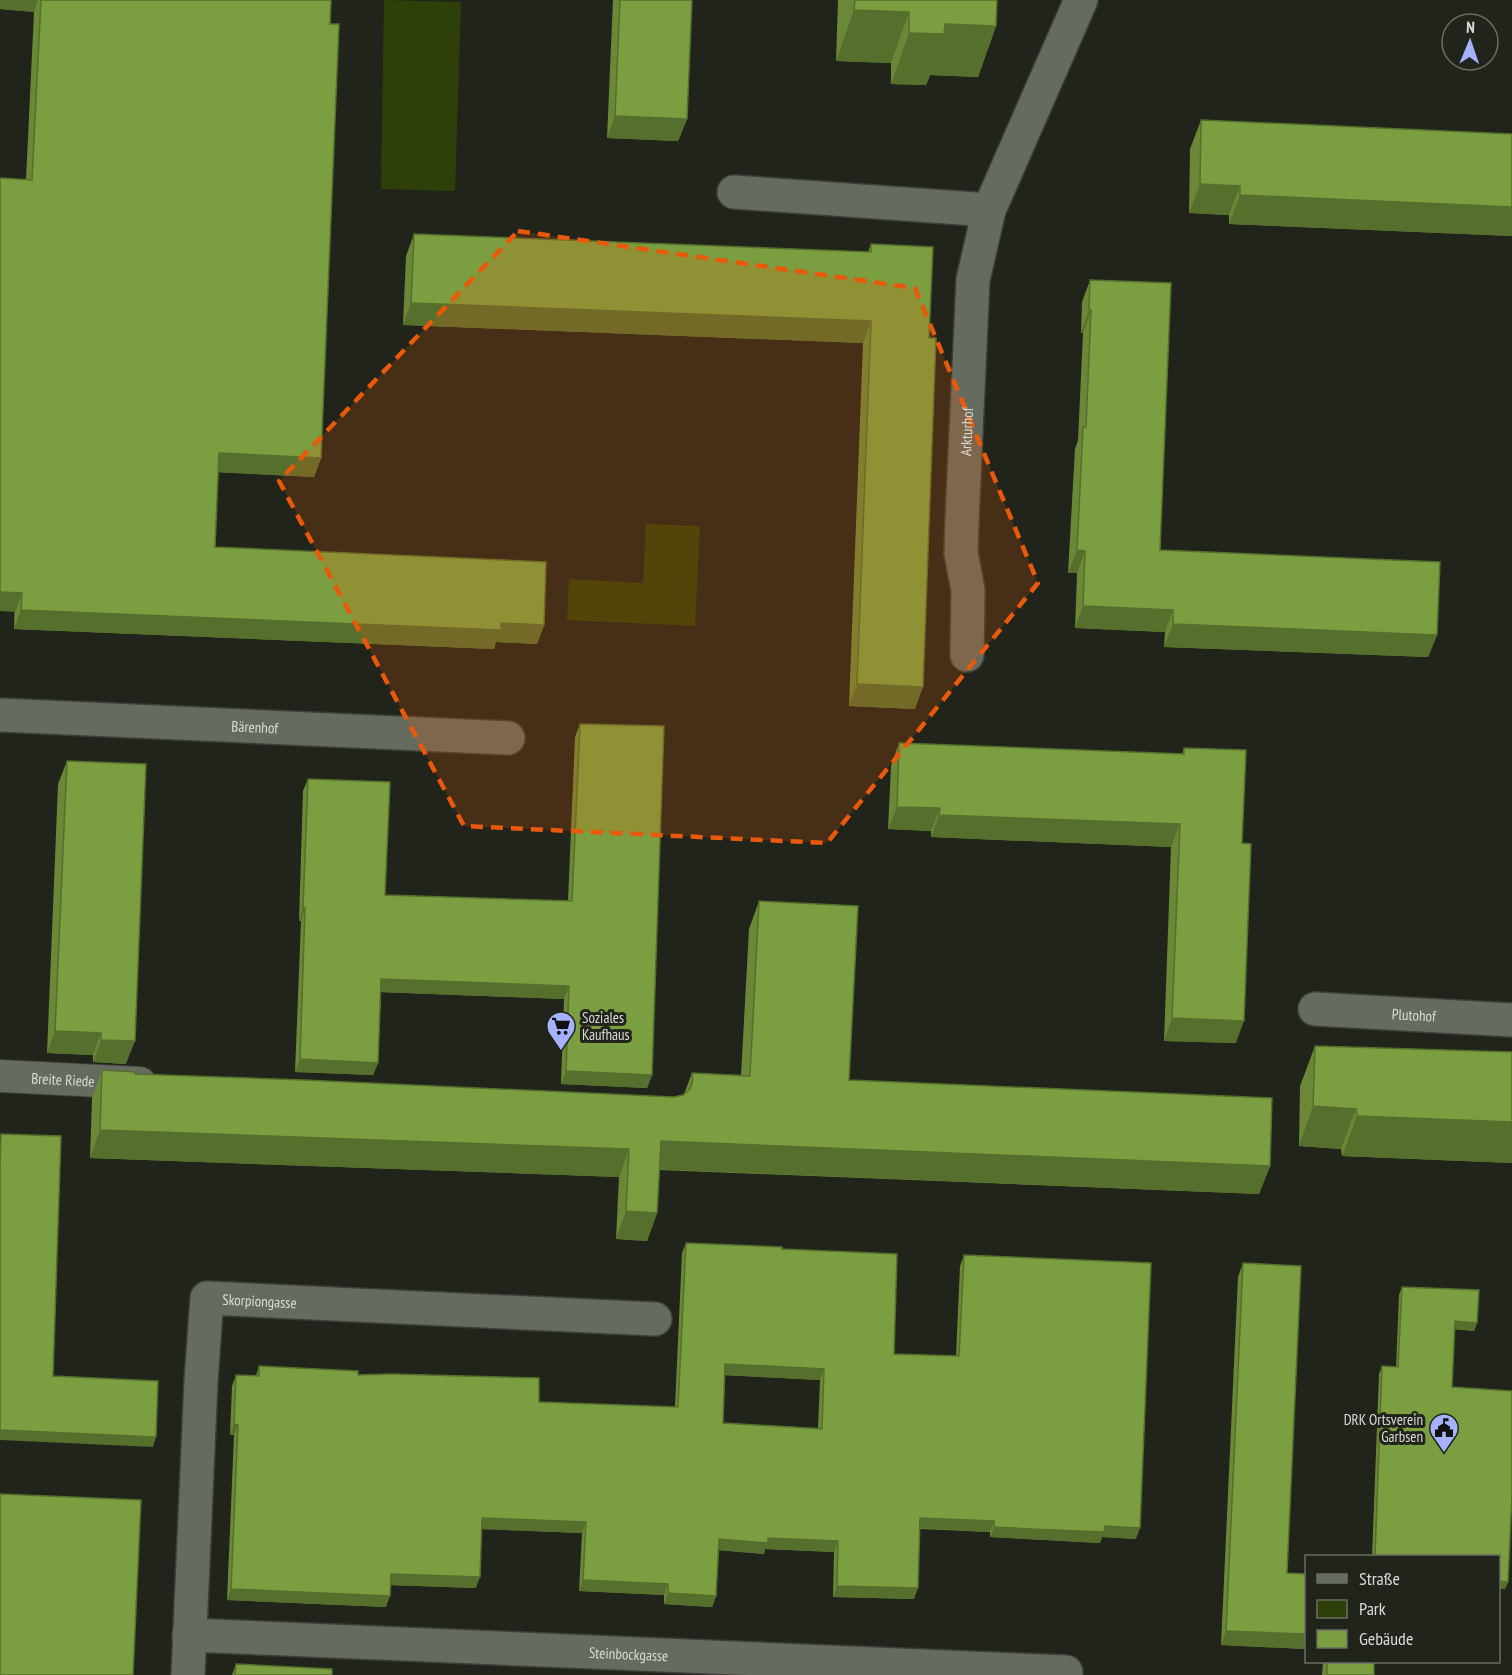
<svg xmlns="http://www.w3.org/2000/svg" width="1512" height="1675" viewBox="0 0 1512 1675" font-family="'PT Sans Narrow',sans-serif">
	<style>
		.green { fill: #2e400a }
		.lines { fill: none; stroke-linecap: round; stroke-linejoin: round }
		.pedestrian-casing { stroke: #3c3f37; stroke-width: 34 }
		.minor-casing { stroke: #3c3f37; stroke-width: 36 }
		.pedestrian { stroke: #666b60; stroke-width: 32 }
		.minor { stroke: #666b60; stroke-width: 33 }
		.wall { fill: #6a8837; fill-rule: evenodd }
		.shaded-wall { fill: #566f2d }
		.building { fill: #7b9e40; stroke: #566f2d; stroke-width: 1.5; fill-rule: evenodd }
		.marked { fill: #e8590c; fill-opacity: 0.2; stroke: #e8590c; stroke-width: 4.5; stroke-dasharray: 12 8; stroke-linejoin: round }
		.labels { text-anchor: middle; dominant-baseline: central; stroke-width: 6; stroke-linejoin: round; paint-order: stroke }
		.street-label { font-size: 15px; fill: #d9dcd5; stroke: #20241a }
		.poi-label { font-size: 15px; fill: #d9dcd5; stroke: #20241a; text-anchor: start }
	</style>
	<rect width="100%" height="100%" fill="#20241a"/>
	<path class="green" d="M384,0L461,2L455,191L381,189Z
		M646,524L700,526L695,626L567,620L569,579L643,583Z"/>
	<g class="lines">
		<g class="pedestrian-casing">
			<g id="pedestrian">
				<path id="s1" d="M0,1076L140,1083"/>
			</g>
		</g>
		<g class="minor-casing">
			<g id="minor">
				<path d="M734,192L989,210"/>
				<path id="s2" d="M967,655L968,590L961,553L962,520L973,280L989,210L1081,0"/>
				<path id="s3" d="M0,715L508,738"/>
				<path id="s4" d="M1315,1009L1512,1020"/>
				<path id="s5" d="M189,1635L1066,1672"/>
				<path id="s6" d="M188,1675L201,1381L207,1298L655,1319"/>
			</g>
		</g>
		<use href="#pedestrian" class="pedestrian"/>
		<use href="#minor" class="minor"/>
	</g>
	<path class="wall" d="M0,0H331L321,458L314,477L218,472L215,547L544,625L537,644L496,642L494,649L14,629L26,179L34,12L0,9Z
		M613,0H692L687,119L678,141L607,138Z
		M838,0H997L996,26L978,77L930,75L926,85L891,84V63L836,61Z
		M1201,120L1512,134V236L1229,224V215L1189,213L1190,149Z
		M414,234L868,252L871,244L915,709L849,706L863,343L403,325L406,256Z
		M1090,280L1160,550L1437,635L1428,657L1164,647L1165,632L1075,628L1077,573H1068L1075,449L1078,440L1083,333H1081L1082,302Z
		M580,724L652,1075L647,1088L561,1084L564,999L381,992L378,1063L373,1075L295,1072L301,921H299L303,791L308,779L385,895L568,901L575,737Z
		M899,743L1182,754L1184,748L1236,1043L1164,1041L1171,847L931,837V831L888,829L891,766Z
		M67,761L126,1064L93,1062V1055L47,1053L58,784Z
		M759,901L849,1080L1270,1166L1259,1194L660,1170L657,1213L647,1241L616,1239L619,1177L90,1158L92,1098L102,1070L135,1074L674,1097L683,1095L684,1094L692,1073L741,1075L749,929Z
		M1315,1046L1512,1052V1163L1342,1156L1341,1149L1299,1146L1300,1086Z
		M686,1243L782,1249L894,1354L956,1356L960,1266L964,1255L1136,1539L1102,1537L1100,1543L1027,1539L990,1537V1532L920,1529L914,1599L833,1597L834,1552L765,1549L764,1554L719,1550L716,1596L712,1607L664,1604V1595L579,1591L582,1533L482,1529L476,1588L390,1585L386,1607L227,1600L234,1435H230L232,1386L236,1375L256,1376L259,1366L358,1375L539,1402L675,1407L682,1253ZM725,1375L820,1380L818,1428L723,1423Z
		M1243,1263L1287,1573L1306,1574V1649L1221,1645L1238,1277Z
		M1402,1287L1477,1323L1474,1331L1455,1329L1452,1387L1508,1582L1505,1589L1498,1557H1372L1379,1374L1382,1366L1396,1367L1399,1295Z
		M1323,1662H1374V1675H1322Z
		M236,1664L332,1675H232Z"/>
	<path class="shaded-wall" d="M0,0H38L34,12L0,9Z
		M854,10L909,12L891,63L836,61Z
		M945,24L996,26L978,77L930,75L926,85L891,84L909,33Z
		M615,116L687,119L678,141L607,138Z
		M1200,184L1240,186L1229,215L1189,213Z
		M1240,195L1512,207V236L1229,224Z
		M411,303L871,321L863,343L403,325Z
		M1089,310H1091L1083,333H1081Z
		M219,453L321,458L314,477L213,472Z
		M1077,550L1085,551L1077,573H1068Z
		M0,592L22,593L15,612L0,611Z
		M1083,606L1173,610L1165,632L1075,628Z
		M21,610L501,623L544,625L537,644L496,642L494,649L14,629Z
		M1173,624L1437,635L1428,657L1164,647Z
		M857,684L923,687L915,709L849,706Z
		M897,807L940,808L931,831L888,829Z
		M939,815L1180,824L1171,847L931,837Z
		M303,908H305L301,921H299Z
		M381,979L569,986L564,999L376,992Z
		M1172,1018L1244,1021L1236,1043L1164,1041Z
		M55,1031L101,1033L93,1055L47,1053Z
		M101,1040L135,1041L126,1064L93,1062Z
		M300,1059L378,1063L373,1075L295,1072Z
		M566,1071L652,1075L647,1088L561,1084Z
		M1313,1106L1356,1109L1341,1149L1299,1146Z
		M1357,1116L1512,1122V1163L1342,1156Z
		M100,1130L629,1149L619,1177L90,1158Z
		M661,1141L1270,1166L1259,1194L651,1169Z
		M626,1211L657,1213L647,1241L616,1239Z
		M1455,1321L1477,1323L1474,1331L1452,1329Z
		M725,1364L824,1369L820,1380L721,1375Z
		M234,1424L238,1425L234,1435H230Z
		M0,1430L156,1437L153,1447L0,1440Z
		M482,1518L586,1522L582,1533L478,1529Z
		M920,1518L994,1521L990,1532L916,1528Z
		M1105,1526L1140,1528L1136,1539L1102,1537L1100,1543L990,1537L994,1527Z
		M768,1538L838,1541L834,1552L765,1549L764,1554L715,1550L719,1539Z
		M391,1574L480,1577L476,1588L387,1585Z
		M583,1580L668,1584L664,1595L579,1591Z
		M1498,1581L1508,1582L1505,1589H1498Z
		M837,1586L918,1588L914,1599L833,1597Z
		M231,1589L390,1596L386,1607L227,1600Z
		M668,1593L716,1596L712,1607L664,1604Z
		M1226,1631L1306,1634V1649L1221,1645Z"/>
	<path class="building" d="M41,0H331L330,24H339L321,458L219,453L215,547L546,562L544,625L501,623V630L21,610L22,593L0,592V178L32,180Z
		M620,0H692L687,119L615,116Z
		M855,0H997L996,26L945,24L944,34L909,33V12L854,10Z
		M1201,120L1512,134V207L1240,195V186L1200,184Z
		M414,234L871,252V244L933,247L929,338H936L923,687L857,684L871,321L411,303Z
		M1090,280L1171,283L1160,550L1440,562L1437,635L1173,624V610L1083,606L1085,551L1077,550L1083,427H1086L1091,310H1089Z
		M580,724L664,726L652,1075L566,1071L569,986L381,979L378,1063L300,1059L305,908H303L308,779L390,782L385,895L572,901Z
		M899,743L1184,754V748L1246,750L1242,843L1251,844L1244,1021L1172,1018L1180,824L939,815L940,808L897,807Z
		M67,761L146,764L135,1041L101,1040V1033L55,1031Z
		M759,901L858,906L849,1080L1272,1098L1270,1166L661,1141L657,1213L626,1211L629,1149L100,1130L102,1070L135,1072V1074L304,1080L674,1097L683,1095L690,1089L693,1080L692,1073L750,1076Z
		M1315,1046L1512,1052V1122L1357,1116L1356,1109L1313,1106Z
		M1,1134L61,1136L53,1376L158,1381L156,1437L0,1430V1167Z
		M686,1243L782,1247V1249L897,1254L894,1354L959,1356L964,1255L1151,1263L1140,1528L1105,1526L1104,1532L1031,1529L994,1527V1521L920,1518L918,1588L837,1586L838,1541L768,1538V1543L719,1539L716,1596L668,1593V1584L583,1580L586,1522L482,1518L480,1577L391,1574L390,1596L231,1589L238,1425L234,1424L236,1375L259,1376V1366L358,1371V1375L391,1374L539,1378V1402L678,1407ZM725,1364L824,1369L822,1429L723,1423Z
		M1243,1263L1301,1266L1287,1573L1306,1574V1634L1226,1631Z
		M1402,1287L1479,1290L1477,1323L1455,1321L1452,1387L1512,1391V1494L1508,1582L1498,1581V1557H1375L1382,1366L1398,1367Z
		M0,1494L141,1500L133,1675H0Z
		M1327,1662H1374V1675H1327Z
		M236,1664L332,1669V1675H235Z"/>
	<path class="marked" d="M518,231L915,288L1038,583L827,843L464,826L279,481Z"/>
	<defs>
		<g id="supermarket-pin" transform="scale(1.5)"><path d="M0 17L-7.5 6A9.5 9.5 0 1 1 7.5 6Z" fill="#a5b1fc" stroke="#20241a"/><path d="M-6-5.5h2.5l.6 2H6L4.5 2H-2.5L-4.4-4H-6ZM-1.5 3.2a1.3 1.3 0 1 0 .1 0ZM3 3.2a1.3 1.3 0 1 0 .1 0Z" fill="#111"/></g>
		<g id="civic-pin" transform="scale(1.5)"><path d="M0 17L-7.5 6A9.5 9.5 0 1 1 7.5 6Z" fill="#a5b1fc" stroke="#20241a"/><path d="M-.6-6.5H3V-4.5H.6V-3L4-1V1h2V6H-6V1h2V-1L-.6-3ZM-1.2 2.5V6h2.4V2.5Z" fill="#111"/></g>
	</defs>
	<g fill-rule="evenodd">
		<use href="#supermarket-pin" x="561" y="1026"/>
		<use href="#civic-pin" x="1444" y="1428"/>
	</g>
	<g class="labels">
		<g class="street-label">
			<text stroke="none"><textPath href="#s2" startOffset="224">Arkturhof</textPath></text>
			<text stroke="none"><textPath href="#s3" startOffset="255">Bärenhof</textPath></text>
			<text stroke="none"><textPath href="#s4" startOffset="99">Plutohof</textPath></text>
			<text stroke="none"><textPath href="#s1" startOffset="63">Breite Riede</textPath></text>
			<text stroke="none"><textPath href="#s6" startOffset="430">Skorpiongasse</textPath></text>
			<text stroke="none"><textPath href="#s5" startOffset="440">Steinbockgasse</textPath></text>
		</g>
		<g class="poi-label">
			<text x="582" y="1017">Soziales<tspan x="582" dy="17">Kaufhaus</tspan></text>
			<text x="1423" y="1419" text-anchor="end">DRK Ortsverein<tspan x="1423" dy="17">Garbsen</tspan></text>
		</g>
	</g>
	<rect x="1305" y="1555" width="195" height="108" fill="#20241a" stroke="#6a6e65" stroke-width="1.5"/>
	<rect x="1317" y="1574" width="30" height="9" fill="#666b60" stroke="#6a6e65" stroke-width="1.5"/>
	<text x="1359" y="1585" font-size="18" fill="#d9dcd5">Straße</text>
	<rect x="1317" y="1600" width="30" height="18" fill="#2e400a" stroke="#6a6e65" stroke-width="1.5"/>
	<text x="1359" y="1615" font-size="18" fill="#d9dcd5">Park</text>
	<rect x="1317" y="1630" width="30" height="18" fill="#7b9e40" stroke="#6a6e65" stroke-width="1.5"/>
	<text x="1359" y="1645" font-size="18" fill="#d9dcd5">Gebäude</text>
	<g transform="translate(1470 42) rotate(2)"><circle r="28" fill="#20241a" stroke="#6a6e65" stroke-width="1.5"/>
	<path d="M0-4.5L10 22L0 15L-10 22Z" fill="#a5b1fc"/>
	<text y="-9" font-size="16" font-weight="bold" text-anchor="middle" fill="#d9dcd5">N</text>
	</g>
</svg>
